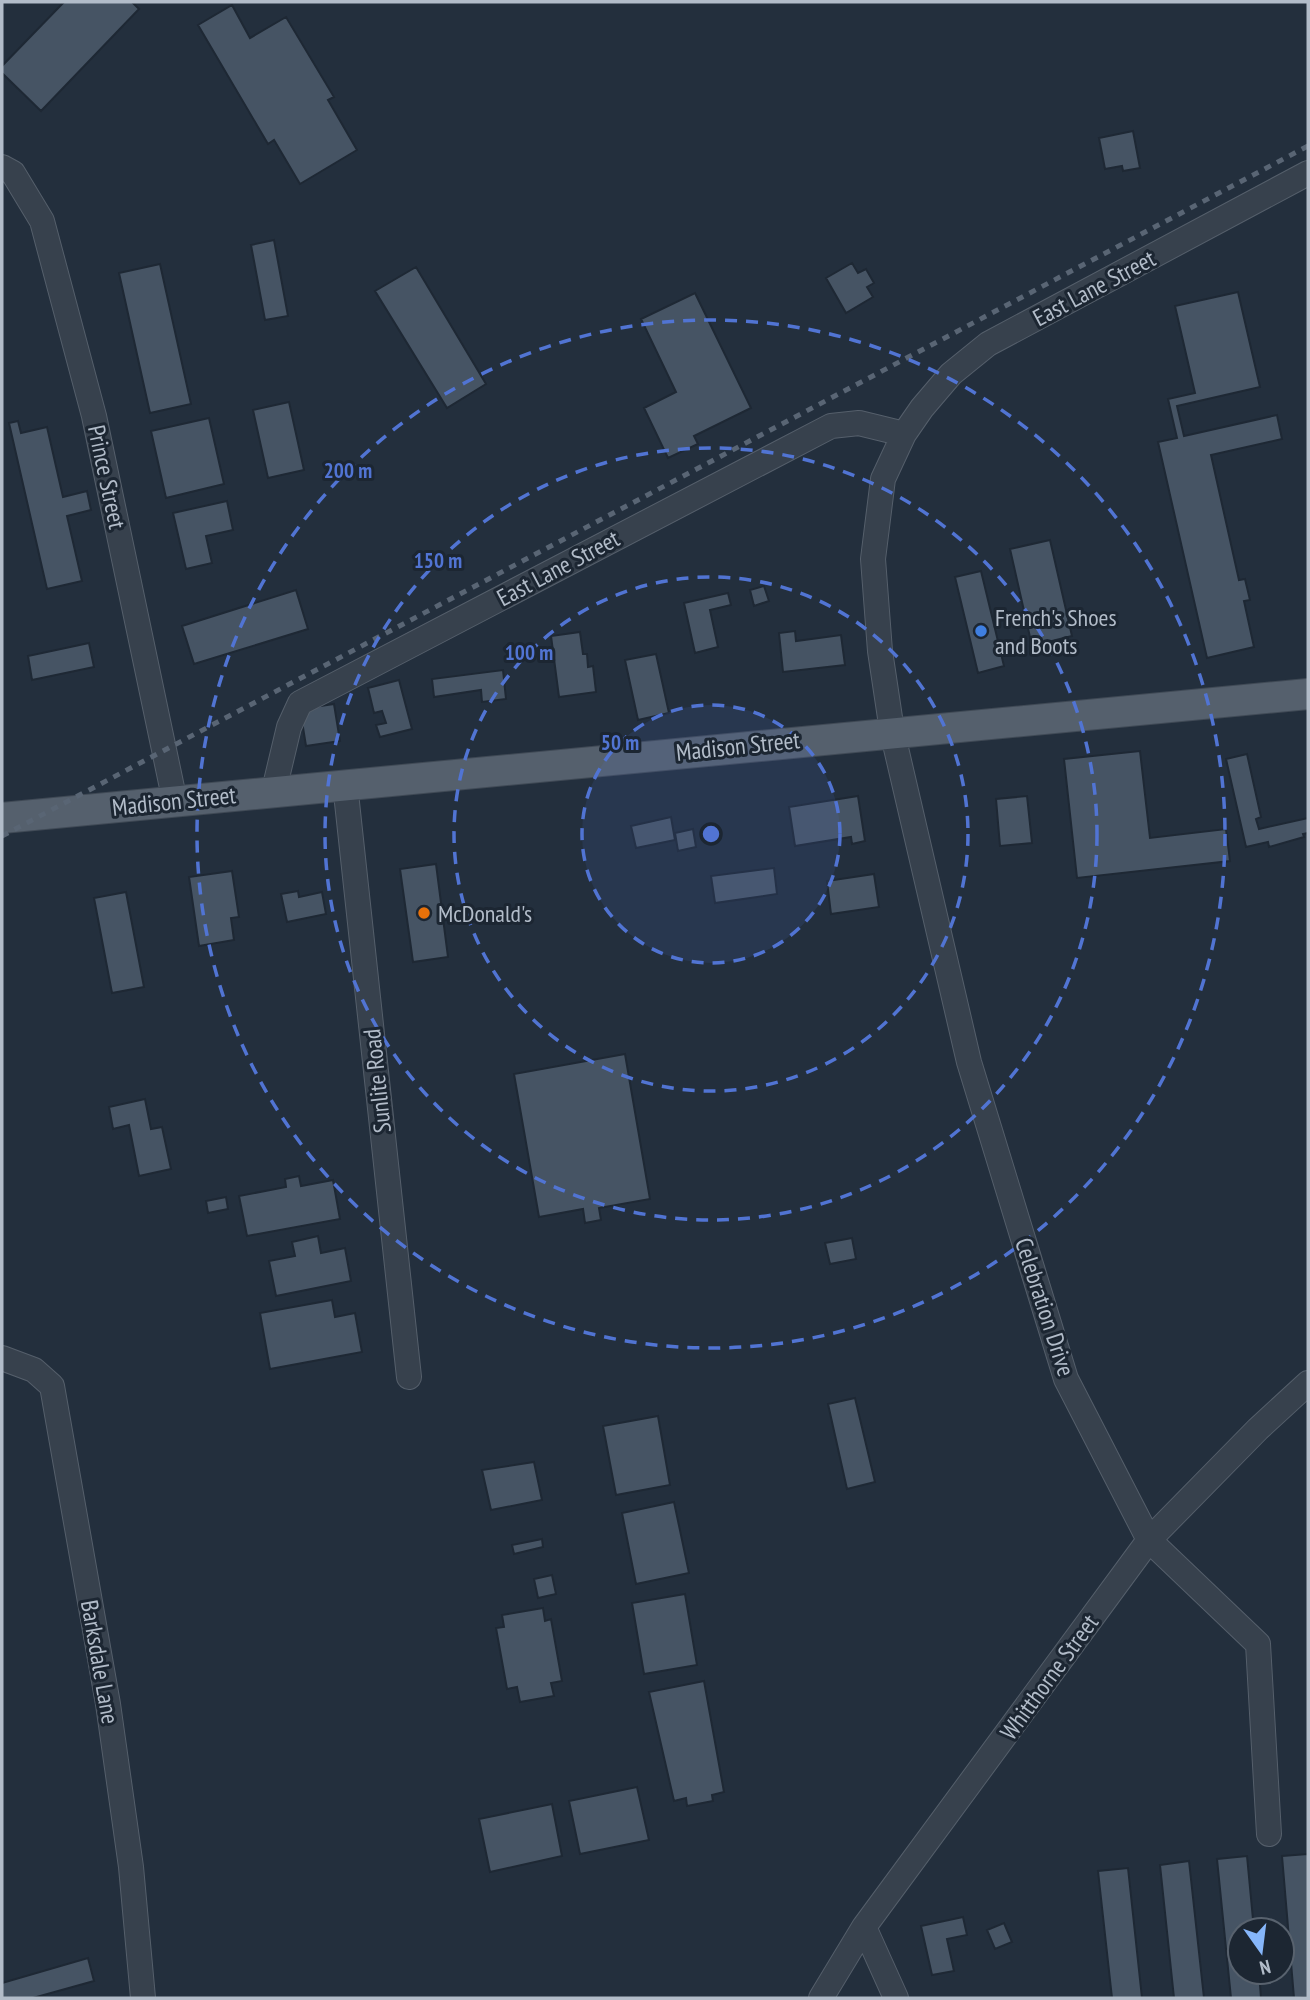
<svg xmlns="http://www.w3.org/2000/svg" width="1310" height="2000" viewBox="0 0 1310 2000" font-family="'PT Sans Narrow',sans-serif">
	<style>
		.building { fill: #465464; stroke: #1e2834; stroke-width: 2 }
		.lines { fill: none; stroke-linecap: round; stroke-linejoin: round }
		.minor-casing { stroke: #555f6b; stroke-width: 26 }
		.major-casing { stroke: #404a56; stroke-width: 32 }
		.minor { stroke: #37414d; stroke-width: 24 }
		.major { stroke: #55606d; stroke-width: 30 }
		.rail { stroke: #596574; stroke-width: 5; stroke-dasharray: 7 7; stroke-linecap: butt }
		.ring { fill: none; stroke: #5174d3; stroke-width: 3.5; stroke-dasharray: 12 9 }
		.shop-dot { fill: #3f7fe0; stroke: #1c2632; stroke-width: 2.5 }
		.food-dot { fill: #e8710a; stroke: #1c2632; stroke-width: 2.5 }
		.labels { text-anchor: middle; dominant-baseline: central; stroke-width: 6; stroke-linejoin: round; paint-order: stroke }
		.street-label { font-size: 24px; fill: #b2bcc9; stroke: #1c2632 }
		.poi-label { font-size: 24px; fill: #b2bcc9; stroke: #1c2632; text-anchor: start }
		.centre { fill: #5174d3; stroke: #1c2632; stroke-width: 3.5 }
		.ring-label { font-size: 21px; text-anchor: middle; font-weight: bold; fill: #5174d3; stroke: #1c2632; stroke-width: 6; stroke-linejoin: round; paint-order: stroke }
	</style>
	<rect width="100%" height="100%" fill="#232f3d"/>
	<path class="building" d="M64,2H132L139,9L41,111L2,73V66Z
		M232,5L250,38L286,17L334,97L328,100L357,150L300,184L274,140L268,144L198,25Z
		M1133,131L1140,168L1123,171L1122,166L1105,169L1099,138Z
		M274,240L288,316L265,320L251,245Z
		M852,263L858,273L866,269L874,283L867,287L873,297L846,313L826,278Z
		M160,264L191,404L150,413L119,273Z
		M416,267L486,384L447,408L375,291Z
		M1238,292L1260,387L1177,406L1184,436L1277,415L1282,439L1211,455L1239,580L1245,579L1250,600L1244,601L1254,647L1207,658L1158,442L1177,438L1168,399L1195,393L1175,306Z
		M695,293L751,408L694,436L698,444L668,458L644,408L676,392L641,319Z
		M289,402L304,470L268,478L253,410Z
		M209,418L224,484L166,498L151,431Z
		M18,421L21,433L47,427L63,497L87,491L91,510L67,516L82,581L47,589L9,423Z
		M227,501L233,530L206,536L212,563L186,569L173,513Z
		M1050,540L1072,636L1032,646L1010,549Z
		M981,571L1004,666L978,673L955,577Z
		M764,586L769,601L754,606L750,590Z
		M296,590L308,629L194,664L182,626Z
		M728,593L731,605L710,610L718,647L695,653L684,603Z
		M795,631L796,641L841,635L845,665L783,672L779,633Z
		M580,632L583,654H587L588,667L593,666L596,692L559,697L551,636Z
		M89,643L94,667L32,680L28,656Z
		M656,654L669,713L638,720L625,660Z
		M503,670L506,699L482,702L481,690L434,697L432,679Z
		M399,680L412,729L380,737L376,725L386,723L382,711L374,713L368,688Z
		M334,704L340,741L306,746L300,709Z
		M1140,751L1150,838L1226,829L1230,861L1077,878L1064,759Z
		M1247,754L1261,817L1256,819L1259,829L1308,818V833L1303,834L1304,837L1269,847L1268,842L1246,847L1226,759Z
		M858,796L865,841L852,844L851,837L795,846L789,807Z
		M1027,796L1032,843L1000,846L996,799Z
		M671,817L675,840L636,848L631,826Z
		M693,829L696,847L678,851L675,833Z
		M436,864L448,957L413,962L400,869Z
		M774,868L777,894L715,903L711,876Z
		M232,871L239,917L231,918L234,940L199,946L189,877Z
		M874,874L879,907L831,914L827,881Z
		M298,891L299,897L322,892L326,914L287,922L281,894Z
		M126,892L144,987L112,993L94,898Z
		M625,1054L650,1199L599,1208L601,1220L585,1223L583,1209L539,1217L514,1074Z
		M145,1099L151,1129L162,1127L171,1169L139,1176L129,1125L113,1129L109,1107Z
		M299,1176L301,1186L333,1180L340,1219L247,1236L239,1196L286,1187L285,1179Z
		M226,1197L228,1209L208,1213L206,1201Z
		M318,1236L321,1253L345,1248L351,1281L276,1296L269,1261L295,1256L292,1242Z
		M852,1238L856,1259L830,1264L825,1243Z
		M332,1300L335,1317L355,1313L362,1352L270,1369L260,1313Z
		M855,1398L875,1482L847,1489L828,1404Z
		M658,1416L670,1485L616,1495L603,1426Z
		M534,1462L542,1500L491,1510L482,1470Z
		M674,1502L689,1573L636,1584L622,1513Z
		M542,1539L543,1547L514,1554L512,1545Z
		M552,1575L556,1594L538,1598L534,1579Z
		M685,1594L697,1665L644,1674L632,1603Z
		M543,1608L545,1621L551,1619L562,1681L551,1683L554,1696L520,1702L517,1687L507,1689L496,1628L504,1627L502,1615Z
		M704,1681L724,1792L712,1795L713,1801L687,1806L686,1798L674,1801L649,1692Z
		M637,1787L649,1840L580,1854L569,1801Z
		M552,1804L562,1856L490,1872L479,1819Z
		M1308,1854V1997L1294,1998L1282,1856Z
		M1247,1856L1254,1930H1240V1972H1259L1261,1998H1231L1217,1859Z
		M1189,1861L1204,1998H1174L1160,1865Z
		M1128,1868L1142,1998H1112L1098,1871Z
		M963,1917L967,1935L947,1939L954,1971L932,1975L921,1926Z
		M1004,1923L1012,1942L995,1949L987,1930Z
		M88,1958L94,1981L33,1998H2V1983Z"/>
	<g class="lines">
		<g class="minor-casing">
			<path id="minor" d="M2,167L13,173L42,221L94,416L175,802
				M345,784L409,1377
				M274,790L289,727L300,703L831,426L859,423L904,434
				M2,1358L34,1370L52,1386L108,1704L131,1867L143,1998
				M1269,1834L1258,1644L1149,1540L1066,1379L969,1062L892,731L880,651L873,559L883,479L904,434L922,408L951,374L988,344L1308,173
				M864,1927L896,1998
				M821,1998L864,1927L1149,1540L1258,1429L1308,1383"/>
		</g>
		<g class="major-casing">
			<path id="major" d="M2,818L1308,694"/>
		</g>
		<use href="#minor" class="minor"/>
		<use href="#major" class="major"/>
		<path class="rail" d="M2,836L1308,146"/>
	</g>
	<circle cx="711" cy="834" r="129" fill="#5174d3" fill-opacity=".12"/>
	<g class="ring">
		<circle cx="711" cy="834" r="129"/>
		<circle cx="711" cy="834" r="257"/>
		<circle cx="711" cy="834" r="386"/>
		<circle cx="711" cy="834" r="514"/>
	</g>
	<circle class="shop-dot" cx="981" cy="631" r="7"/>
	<circle class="food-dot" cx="424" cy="913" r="7"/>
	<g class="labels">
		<g class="street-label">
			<text transform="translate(1094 288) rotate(-28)">East Lane Street</text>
			<text transform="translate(107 477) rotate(78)">Prince Street</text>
			<text transform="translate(558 568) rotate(-28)">East Lane Street</text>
			<text transform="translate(738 746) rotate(-6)">Madison Street</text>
			<text transform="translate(174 801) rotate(-6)">Madison Street</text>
			<text transform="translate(377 1081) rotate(-96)">Sunlite Road</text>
			<text transform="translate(1045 1307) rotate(72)">Celebration Drive</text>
			<text transform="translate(100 1662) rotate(80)">Barksdale Lane</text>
			<text transform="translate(1049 1677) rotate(-54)">Whitthorne Street</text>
		</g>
		<g class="poi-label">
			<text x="995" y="617">French's Shoes<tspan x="995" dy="28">and Boots</tspan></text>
			<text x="438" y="913">McDonald's</text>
		</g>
	</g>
	<circle cx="711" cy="834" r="10" class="centre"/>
	<g class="ring-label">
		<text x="348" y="478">200 m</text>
		<text x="438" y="568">150 m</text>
		<text x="529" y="660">100 m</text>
		<text x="620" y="750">50 m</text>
	</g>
	<rect width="1310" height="2000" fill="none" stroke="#b2bcc9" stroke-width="7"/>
	<g transform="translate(1261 1951) rotate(166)"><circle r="33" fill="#1c2632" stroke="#58626e" stroke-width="2"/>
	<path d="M0-5L12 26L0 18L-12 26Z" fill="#86b6fa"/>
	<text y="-10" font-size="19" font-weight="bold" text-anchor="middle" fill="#b2bcc9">N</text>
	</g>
</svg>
